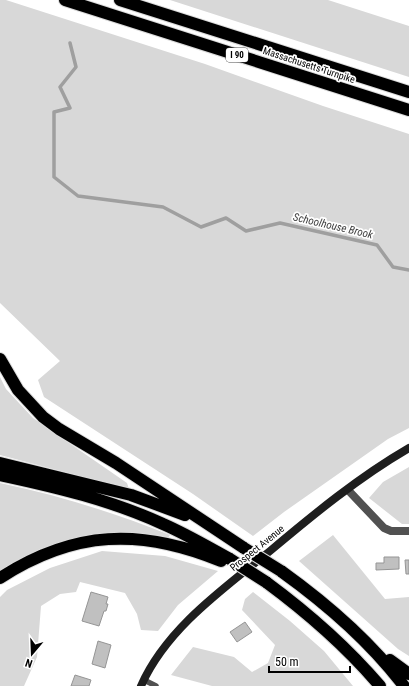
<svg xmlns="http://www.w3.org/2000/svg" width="409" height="686" viewBox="0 0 409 686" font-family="'Roboto Condensed',sans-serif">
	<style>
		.green { fill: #d8d8d8 }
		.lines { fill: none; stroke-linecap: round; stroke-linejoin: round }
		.stream { stroke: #9f9f9f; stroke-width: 3.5 }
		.building { fill: #c0c0c0; stroke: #959595 }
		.highway-casing { stroke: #dbdbdb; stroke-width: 14 }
		.lane { stroke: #515151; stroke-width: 5.5 }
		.street { stroke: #515151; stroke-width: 8 }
		.secondary { stroke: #1e1e1e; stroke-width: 8 }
		.highway { stroke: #000; stroke-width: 12 }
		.highway-bridge-casing { stroke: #dbdbdb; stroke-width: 14; stroke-linecap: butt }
		.highway-bridge { stroke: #000; stroke-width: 12 }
		.labels { text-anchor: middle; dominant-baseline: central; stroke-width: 3.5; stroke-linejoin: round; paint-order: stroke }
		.shield { fill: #fff; stroke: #4c4c4c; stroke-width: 1 }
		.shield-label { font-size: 9px; font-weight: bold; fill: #000 }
		.street-label { font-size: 10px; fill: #000; stroke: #fff }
		.water-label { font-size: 11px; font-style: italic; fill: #404040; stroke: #fff }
	</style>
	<rect width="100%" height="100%" fill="#fff"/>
	<path class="green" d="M0,0H6L205,64L323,106L409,134V428L388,439L284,512L253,536L193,494L44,397L38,380L60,361L0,303Z
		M170,0H328L409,26V77Z
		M0,377L6,389L33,418L127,483L129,489L0,455Z
		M409,467V524H402L369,498L383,482Z
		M0,483C58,495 115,513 170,535L168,538L140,533L89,536L40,549L0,572Z
		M333,535L385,599L409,597V656L398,649L299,561Z
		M102,551L165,556L218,571L178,605L158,631L141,630L137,614L125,593L80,582L76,592L60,594L41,606L37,657L24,686H0V597L7,590L50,568Z
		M253,592L290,621L324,651L353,686H212L171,675L193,647L234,657L252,672L268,663L275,645L242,610L245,599Z"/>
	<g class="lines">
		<path class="stream" d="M70,43L76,67L60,87L70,108L54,112V177L78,196L163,207L201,227L226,218L246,231L280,223L377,245L393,267L409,270"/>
	</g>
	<path class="building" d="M384,557H399V569L376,570V563H384Z
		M405,560H409V574H406Z
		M91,592L108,597L106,604H108L106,611H104L99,626L82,621Z
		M245,622L252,632L237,642L230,632Z
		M98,641L111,645L105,668L92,664Z
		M75,675L91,680L89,686H71Z"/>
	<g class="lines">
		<g class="highway-casing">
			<path id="highway" d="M65,0L409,110
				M120,0L409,92
				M0,359L18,390L43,417L59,429L116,463L244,548
				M0,463L131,495L185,515
				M0,475C56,487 111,500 163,524C186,534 208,547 230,559
				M281,571C327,604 370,641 404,686
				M0,578C74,530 141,528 221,561
				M266,582C308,613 346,646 380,686
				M390,660L409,674"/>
		</g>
		<path class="lane" d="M144,680L156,686"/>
		<path class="street" d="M348,490L384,528L391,531H409"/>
		<path class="secondary" d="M141,686C166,629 223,589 270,551C314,514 359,477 409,448"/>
		<use href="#highway" class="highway"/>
		<g class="highway-bridge-casing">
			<path id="highway-bridge" d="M244,548L281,571
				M230,559L266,582"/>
		</g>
		<use href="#highway-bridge" class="highway-bridge"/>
	</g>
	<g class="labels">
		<rect class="shield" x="226" y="48" width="22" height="14" rx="3"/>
		<g class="shield-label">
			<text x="237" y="55">I 90</text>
		</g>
		<g class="street-label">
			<text transform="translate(309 65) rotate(18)">Massachusetts Turnpike</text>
			<text transform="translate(257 548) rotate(-39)">Prospect Avenue</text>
		</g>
		<g class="water-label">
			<text transform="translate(333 226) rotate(13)">Schoolhouse Brook</text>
		</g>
	</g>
	<g transform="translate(32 654) rotate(199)" stroke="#ffffff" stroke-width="3" paint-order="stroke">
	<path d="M0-3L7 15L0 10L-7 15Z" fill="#000000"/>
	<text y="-6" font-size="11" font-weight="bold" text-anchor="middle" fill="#000000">N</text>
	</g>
	<path d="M269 666v6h81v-6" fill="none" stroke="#000000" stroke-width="2"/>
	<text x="275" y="666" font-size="12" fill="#000000" stroke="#ffffff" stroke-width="3" paint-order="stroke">50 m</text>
</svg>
